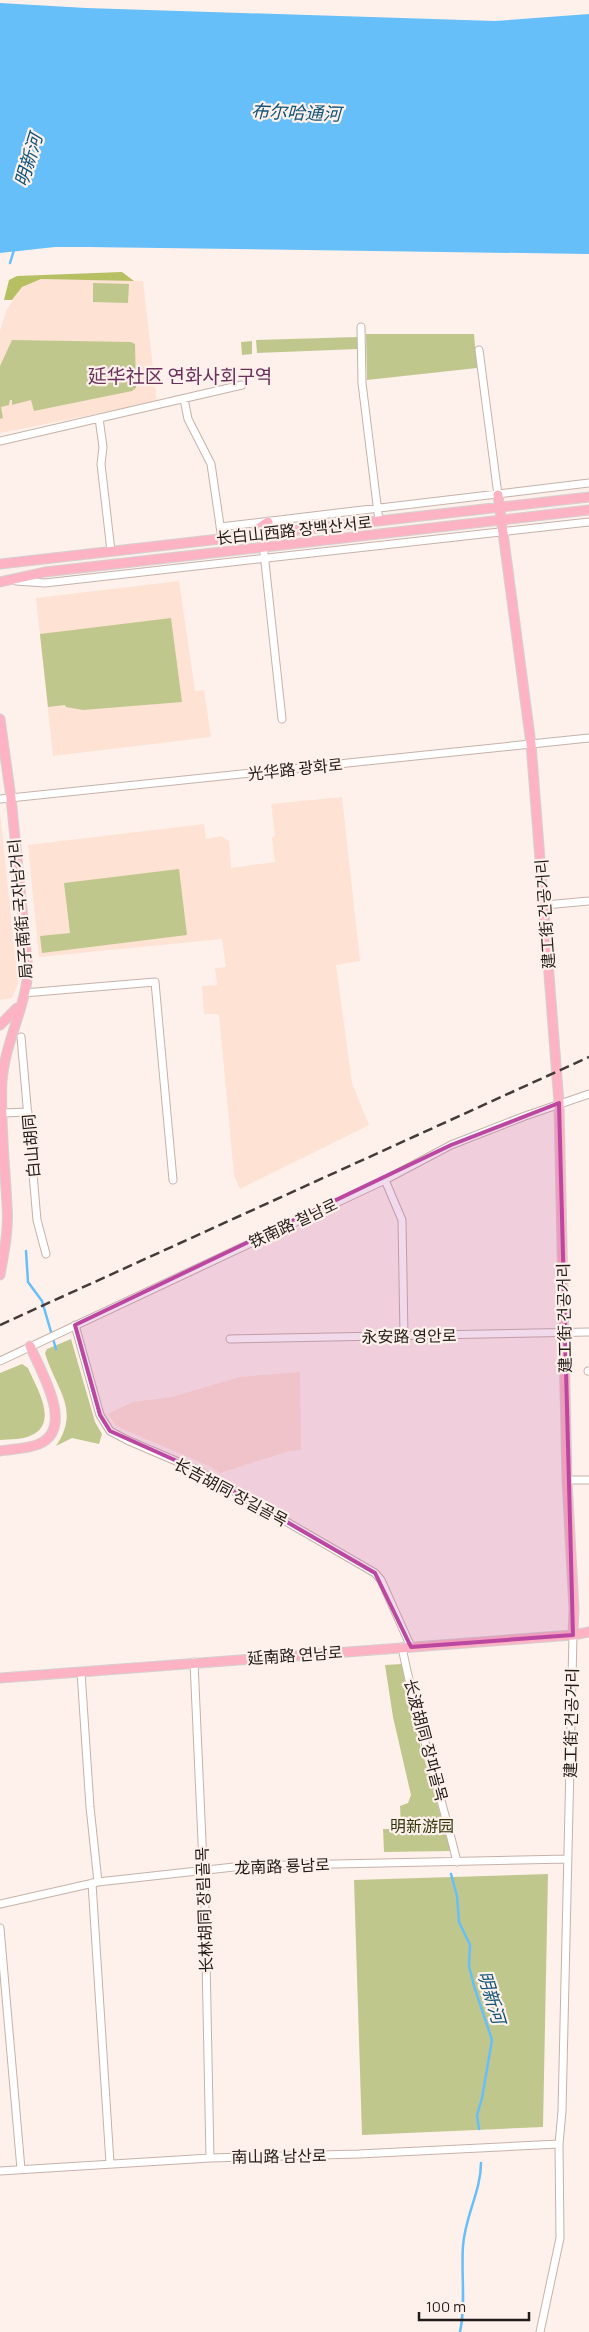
<svg xmlns="http://www.w3.org/2000/svg" width="589" height="2332" viewBox="0 0 589 2332" font-family="Manrope,'Noto Sans SC','Noto Sans KR',sans-serif">
	<style>
		.built { fill: #fee2d4 }
		.green { fill: #c0c78d }
		.forest { fill: #b6bf62 }
		.water { fill: #66bff8 }
		.lines { fill: none; stroke-linecap: round; stroke-linejoin: round }
		.stream { stroke: #66bff8; stroke-width: 2.5 }
		.minor-casing { stroke: #c5b2a9; stroke-width: 9 }
		.major-casing { stroke: #d3d1d1; stroke-width: 11 }
		.minor { stroke: #fff; stroke-width: 7 }
		.major { stroke: #feb3c4; stroke-width: 9 }
		.rail { stroke: #433b38; stroke-width: 2.5; stroke-dasharray: 10 5; stroke-linecap: butt }
		.marked { fill: #bb47a0; fill-opacity: 0.2; stroke: #bb47a0; stroke-width: 4; stroke-linejoin: round }
		.labels { text-anchor: middle; dominant-baseline: central; stroke-width: 4.5; stroke-linejoin: round; paint-order: stroke }
		.street-label { font-size: 16px; fill: #221b18; stroke: #fef1eb }
		.park-label { font-size: 16px; fill: #30340b; stroke: #fef1eb }
		.water-label { font-size: 18px; font-style: italic; fill: #0e5479; stroke: #fef1eb }
		.quarter-label { font-size: 19px; fill: #6b315c; stroke: #fef1eb }
	</style>
	<rect width="100%" height="100%" fill="#fef1eb"/>
	<path class="built" d="M41,279L143,281L157,402L0,433V331L7,309L22,287Z
		M179,581L195,691L204,690L211,737L53,756L36,598Z
		M342,797L360,961L336,965L352,1083L369,1125L240,1189L234,1176L219,1014H204L202,986L217,985L215,968L226,967L222,939L39,957L28,845L204,824L206,839L221,836L229,841L231,868L275,862L272,838L275,835L271,804Z
		M0,812L18,983L12,998L0,1000Z
		M300,1372L301,1450L289,1451L220,1473L209,1466L116,1426L108,1414L133,1402L172,1397L240,1377Z"/>
	<path class="green" d="M93,283L129,284L128,303L93,302Z
		M366,334H474L477,368L367,380Z
		M357,337L358,349L257,353L256,340Z
		M12,340L131,342L135,344L136,388L132,391L34,411L31,400L12,405V400H10L9,405L1,407L3,418L0,419V366Z
		M252,341V354L242,355L241,342Z
		M171,618L182,702L83,710L66,707L65,705L48,707L40,634Z
		M179,869L187,935L42,953L40,936L70,933L64,883Z
		M71,1339L95,1422L102,1434L99,1444L72,1438L56,1446C81,1409 56,1390 45,1353L47,1349Z
		M22,1364L28,1368C36,1387 59,1422 32,1435C23,1440 10,1439 0,1440V1373Z
		M402,1664L410,1710L451,1851L384,1852L383,1829H401L400,1806L408,1803L411,1795L393,1717L385,1665Z
		M548,1874L543,2127L362,2135L354,1880Z"/>
	<path class="forest" d="M122,272L134,281L41,279L22,287L12,300H4L9,280L17,276Z"/>
	<path class="water" d="M0,3L86,8L495,21L589,14V254L86,247H55L0,253Z"/>
	<g class="lines">
		<path class="stream" d="M10,263L14,250
			M26,1251L28,1282L42,1301L56,1349
			M451,1874L457,1896L459,1922L470,1945L469,1966L474,1986L492,2040L482,2098L477,2115L479,2129
			M460,2332C466,2304 461,2275 463,2246C465,2216 481,2191 481,2163"/>
		<g class="minor-casing">
			<path id="minor" d="M361,327L362,383L379,521
				M479,350L498,495
				M184,399L188,419L211,464L222,539
				M99,418L103,447L101,464L111,551
				M0,441L242,385
				M220,527L589,483
				M264,553L282,719
				M16,581L45,583L589,522
				M0,799L589,738
				M545,905L589,901
				M24,993L155,982L173,1180
				M21,1037L37,1220L46,1254
				M2,1113L28,1112
				M385,1180L402,1220L404,1336
				M75,1325L100,1415L110,1431L127,1440L197,1470L375,1573L381,1580L411,1647
				M230,1339L589,1332
				M0,1361L385,1180L451,1145L525,1116L589,1094
				M588,1371H589
				M567,1480H589
				M402,1647C416,1720 440,1790 457,1862
				M194,1662L205,1909L210,2158
				M81,1672L90,1807L98,1882
				M92,1883L110,2163
				M0,1904L98,1882L243,1866L568,1859
				M0,1928L21,2169
				M0,2171L210,2158L359,2154L559,2144
				M540,2332L560,2238L559,2144L562,2111L573,1635"/>
		</g>
		<g class="major-casing">
			<path id="major" d="M498,495L531,744L559,1103L567,1480L574,1609L573,1635
				M249,535L268,522
				M0,564L589,497
				M0,582L45,572L589,510
				M0,719L11,798L28,970C26,1007 5,1042 2,1081C0,1122 5,1165 7,1206C9,1229 4,1253 0,1275
				M0,1025L17,1008
				M0,1451C12,1449 27,1449 39,1444C76,1428 40,1370 30,1346
				M0,1678L573,1635L589,1632"/>
		</g>
		<use href="#minor" class="minor"/>
		<use href="#major" class="major"/>
		<path class="rail" d="M0,1325L589,1057"/>
	</g>
	<path class="marked" d="M559,1103L573,1635L411,1647L375,1573L197,1470L110,1431L100,1415L75,1325L451,1145Z"/>
	<g class="labels">
		<g class="street-label">
			<text transform="translate(294 530) rotate(-6)">长白山西路 장백산서로</text>
			<text transform="translate(295 769) rotate(-6)">光华路 광화로</text>
			<text transform="translate(20 909) rotate(-95)">局子南街 국자남거리</text>
			<text transform="translate(545 914) rotate(-94)">建工街 건공거리</text>
			<text transform="translate(31 1146) rotate(-95)">白山胡同</text>
			<text transform="translate(293 1223) rotate(-25)">铁南路 철남로</text>
			<text transform="translate(564 1318) rotate(-91)">建工街 건공거리</text>
			<text transform="translate(409 1336) rotate(-1)">永安路 영안로</text>
			<text transform="translate(231 1492) rotate(28)">长吉胡同 장길골목</text>
			<text transform="translate(295 1655) rotate(-4)">延南路 연남로</text>
			<text transform="translate(571 1723) rotate(-89)">建工街 건공거리</text>
			<text transform="translate(426 1740) rotate(75)">长波胡同 장파골목</text>
			<text transform="translate(282 1866) rotate(-2)">龙南路 룡남로</text>
			<text transform="translate(204 1910) rotate(-92)">长林胡同 장림골목</text>
			<text transform="translate(279 2156) rotate(-1)">南山路 남산로</text>
		</g>
		<g class="park-label">
			<text x="422" y="1826">明新游园</text>
		</g>
		<g class="water-label">
			<text transform="translate(296 112) rotate(2)">布尔哈通河</text>
			<text transform="translate(28 160) rotate(-73)">明新河</text>
			<text transform="translate(492 1997) rotate(73)">明新河</text>
		</g>
		<g class="quarter-label">
			<text x="180" y="376">延华社区 연화사회구역</text>
		</g>
	</g>
	<path d="M419 2312v8h110v-8" fill="none" stroke="#221b18" stroke-width="2.5"/>
	<text x="426" y="2312" font-size="15" fill="#221b18" stroke="#fef1eb" stroke-width="4" paint-order="stroke">100 m</text>
</svg>
